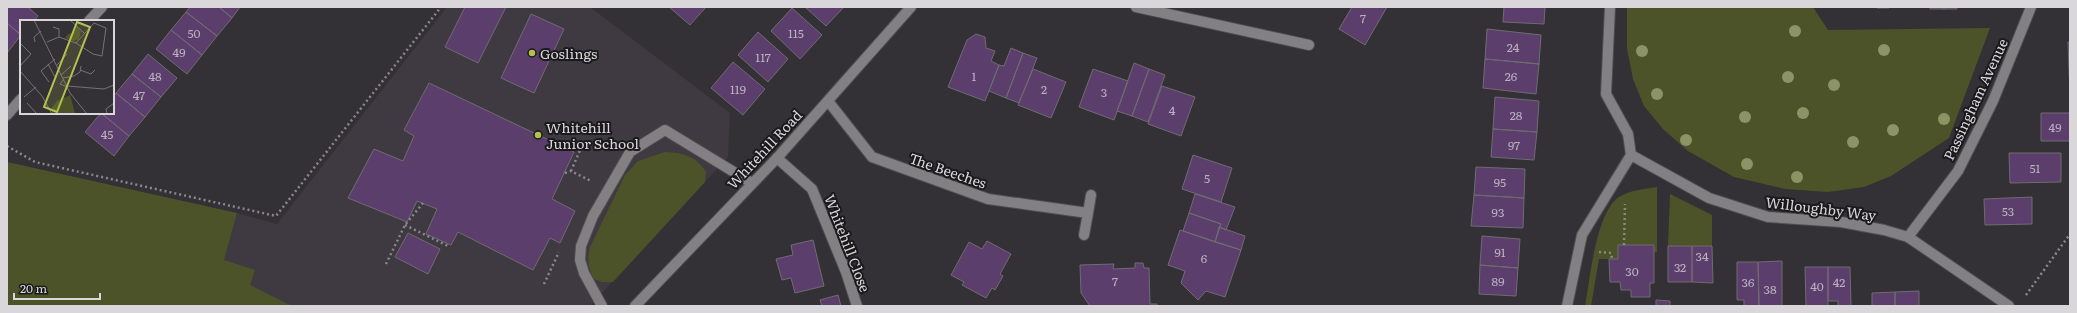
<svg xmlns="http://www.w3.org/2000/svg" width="2077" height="313" viewBox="0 0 2077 313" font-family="Literata,serif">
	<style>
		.built { fill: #3f3942 }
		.green { fill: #4c5328 }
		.building { fill: #5b3e6c; stroke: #6f6c71 }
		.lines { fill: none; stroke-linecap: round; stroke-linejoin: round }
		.service-casing { stroke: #504e51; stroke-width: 12 }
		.minor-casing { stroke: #504e51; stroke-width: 12 }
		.tertiary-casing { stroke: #504e51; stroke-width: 12 }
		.path { stroke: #8a888c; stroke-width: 2.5; stroke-dasharray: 2 3; stroke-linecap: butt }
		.service { stroke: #838084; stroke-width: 10 }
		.minor { stroke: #838084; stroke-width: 10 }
		.tertiary { stroke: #838084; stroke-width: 10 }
		.tree { fill: #8c9365 }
		.poi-dot { fill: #b3c24b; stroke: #1a191b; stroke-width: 1.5 }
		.labels { text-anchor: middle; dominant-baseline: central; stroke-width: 4; stroke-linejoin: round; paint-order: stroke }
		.number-label { font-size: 12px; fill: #bab1be }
		.poi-label { font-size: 14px; fill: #d9d7da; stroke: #1a191b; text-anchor: start }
		.street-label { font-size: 14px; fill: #d9d7da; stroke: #1a191b }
		.inset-road { fill: none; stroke: #757377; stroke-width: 1 }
		.view { fill: #b3c24b; fill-opacity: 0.15; stroke: #b3c24b; stroke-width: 2 }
		.inset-edge { fill: none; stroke: #d9d7da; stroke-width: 2 }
	</style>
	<rect width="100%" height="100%" fill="#333135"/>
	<path class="built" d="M447,7H590L730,113L728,157L590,306H7V162L237,213L277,224Z"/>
	<path class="green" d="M1627,7H1813L1828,30L1990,28L1949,138L1891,176L1864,187L1828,192L1785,189L1734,177L1688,151L1663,129L1644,106L1633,79L1627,49Z
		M665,152C684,153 696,156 706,172L705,182L613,282H602L594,279C588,267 587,260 590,247L625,175L638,161Z
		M7,162L237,213L224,260L255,270L250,285L292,306H7Z
		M1657,187V252H1654V245H1618V259H1599L1591,306H1585C1590,279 1596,212 1619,197C1630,190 1645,189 1657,187Z
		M1670,194L1712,215V246H1668Z"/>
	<path class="building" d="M7,7H28L38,16L34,21H21V35L7,23Z
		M190,7H219L232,18L217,36L186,12Z
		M219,7H240L232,18Z
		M465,7H506L478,63L445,47Z
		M669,7H706L690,25Z
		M805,7H844L826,26Z
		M1352,7H1387L1365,45L1339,29Z
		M1504,7H1545L1544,24L1503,22Z
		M1877,7H1889V8H1877Z
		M1930,7H1944V9H1930Z
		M1944,7H1957V9H1944Z
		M792,8L822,35L800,59L771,31Z
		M186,12L217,36L202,55L171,30Z
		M531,14L564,29L534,93L501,78Z
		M7,23L21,35L7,53Z
		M1487,29L1541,35L1539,64L1485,59Z
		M171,30L202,55L187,74L156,49Z
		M758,32L788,59L768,82L738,55Z
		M976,34L985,37L986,48L995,51L991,61L999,65L985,101L948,87L967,40Z
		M2068,42H2070V69H2069Z
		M1011,48L1023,53L1006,98L989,91L999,65L1004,66Z
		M1023,53L1037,58L1019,103L1006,98Z
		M148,54L177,78L161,97L132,74Z
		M1485,59L1539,64L1536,94L1483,88Z
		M733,62L765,89L743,115L711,88Z
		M1134,63L1149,69L1132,116L1117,111Z
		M1033,69L1066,82L1051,118L1018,105Z
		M1093,69L1128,81L1114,120L1079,107Z
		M1149,69L1165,75L1148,122L1132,116Z
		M2069,69H2070V90Z
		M132,74L161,97L145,117L116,93Z
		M429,83L574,152L552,199L575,211L560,243L550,238L533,270L458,232L451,245L426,234L437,209L417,201L407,222L348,198L374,149L403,161L414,136L404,130Z
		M1162,86L1195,97L1181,136L1148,124Z
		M116,93L145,117L129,136L101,113H113V97Z
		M1495,97L1539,101L1537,132L1493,129Z
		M101,113L129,136L114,156L85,132Z
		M2041,113H2070V141H2041Z
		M1493,129L1537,132L1534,160L1491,157Z
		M2009,153H2061V182L2010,183Z
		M1193,155L1232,168L1221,202L1182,189Z
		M1476,167L1525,169L1524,198L1474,195Z
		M1195,194L1235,207L1226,230L1219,227L1221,224L1189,213Z
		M1474,195L1524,198L1523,228L1471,226Z
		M2032,197V224L1985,225L1984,199Z
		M1189,213L1221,224L1215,242L1183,231Z
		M1219,227L1245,236L1241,250L1215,242Z
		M1180,230L1241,250L1225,297L1206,291L1198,300L1181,283L1185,271L1168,265Z
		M408,233L440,249L428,274L395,257Z
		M1482,236L1520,239L1518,268L1480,265Z
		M813,240L824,286L795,293L791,278L782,280L776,259L793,255L791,245Z
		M987,241L1011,254L1000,274L1003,276L995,290L992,288L986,298L962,285L964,282L951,275L969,242L982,249Z
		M1618,245H1654V283H1650V297H1631V290H1621L1620,282H1610L1609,259H1618Z
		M1668,246H1692V282H1668Z
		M1692,246H1712L1713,283L1692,282Z
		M1782,261V306H1759L1758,262Z
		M1737,262H1758L1759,306H1744V300H1737Z
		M1135,263H1143L1144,268H1149L1150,304H1157V306H1090L1081,293L1080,265L1114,264L1113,269L1135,268Z
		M1480,265L1518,268L1516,296L1479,294Z
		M1805,267H1828V306H1806Z
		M1828,267H1850L1851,306H1838V301H1828Z
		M1919,291V306H1895V292Z
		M1895,292V306H1872V293Z
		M838,295L841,306H822L820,300Z
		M1656,300L1670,301V306H1656Z"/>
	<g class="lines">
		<g class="service-casing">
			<path id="service" d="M602,306L584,273L580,260L581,246L593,216L630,152L665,130L752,183"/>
		</g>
		<g class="minor-casing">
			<path id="minor" d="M1136,7L1309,45
				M1610,7L1606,94L1628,134L1631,155L1709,198L1768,217L1841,222L1884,230L1908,237L2009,306
				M89,21L102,7
				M828,101L872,157L988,199L1088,213L1084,235
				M7,115L21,99
				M777,158L812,189L846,272L857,306
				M1088,213L1091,195
				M1908,237L1958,171L1993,101L2031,7
				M1567,306L1582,235L1631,155"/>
		</g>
		<g class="tertiary-casing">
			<path id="tertiary" d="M635,306L777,158L911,7"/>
		</g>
		<path class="path" d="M7,146L35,162L276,216L441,7
			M571,171L584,141
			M565,173L571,171L591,181
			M405,225L448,246
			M1624,245L1625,204
			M1599,252L1611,253L1612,259
			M386,264L405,225L423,203
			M544,284L559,252
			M2026,295L2070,234"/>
		<use href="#service" class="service"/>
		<use href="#minor" class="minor"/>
		<use href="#tertiary" class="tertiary"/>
	</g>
	<g class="tree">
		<circle cx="1795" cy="31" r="6"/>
		<circle cx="1884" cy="50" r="6"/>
		<circle cx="1642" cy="51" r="6"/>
		<circle cx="1788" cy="77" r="6"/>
		<circle cx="1834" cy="85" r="6"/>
		<circle cx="1657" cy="94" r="6"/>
		<circle cx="1803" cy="113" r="6"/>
		<circle cx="1745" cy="117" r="6"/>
		<circle cx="1944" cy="119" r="6"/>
		<circle cx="1893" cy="130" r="6"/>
		<circle cx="1686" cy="140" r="6"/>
		<circle cx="1853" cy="142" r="6"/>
		<circle cx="1747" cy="164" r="6"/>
		<circle cx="1797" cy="177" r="6"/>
	</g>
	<g class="poi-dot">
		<circle cx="532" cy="53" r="4"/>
		<circle cx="538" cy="135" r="4"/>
	</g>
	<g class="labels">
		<g class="number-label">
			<text x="1363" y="18">7</text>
			<text x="194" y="33">50</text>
			<text x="796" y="33">115</text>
			<text x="1513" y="47">24</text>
			<text x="179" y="52">49</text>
			<text x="763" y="57">117</text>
			<text x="155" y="76">48</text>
			<text x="974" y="76">1</text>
			<text x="1511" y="76">26</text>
			<text x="738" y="89">119</text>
			<text x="1044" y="89">2</text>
			<text x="1104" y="92">3</text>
			<text x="139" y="95">47</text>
			<text x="1172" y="110">4</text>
			<text x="1516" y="115">28</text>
			<text x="2055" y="127">49</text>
			<text x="107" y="134">45</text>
			<text x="1514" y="145">97</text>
			<text x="2035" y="168">51</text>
			<text x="1207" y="178">5</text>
			<text x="1500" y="182">95</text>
			<text x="2008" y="211">53</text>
			<text x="1498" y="212">93</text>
			<text x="1500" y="252">91</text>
			<text x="1702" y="256">34</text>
			<text x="1204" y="258">6</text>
			<text x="1680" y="267">32</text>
			<text x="1632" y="271">30</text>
			<text x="1115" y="281">7</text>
			<text x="1498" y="281">89</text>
			<text x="1748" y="282">36</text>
			<text x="1839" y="282">42</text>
			<text x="1817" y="286">40</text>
			<text x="1770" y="289">38</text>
		</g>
		<g class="poi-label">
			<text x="540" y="53">Goslings</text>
			<text x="546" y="127">Whitehill<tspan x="546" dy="16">Junior School</tspan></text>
		</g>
		<g class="street-label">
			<text transform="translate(1975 99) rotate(-65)">Passingham Avenue</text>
			<text transform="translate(764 149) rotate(-47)">Whitehill Road</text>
			<text transform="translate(948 170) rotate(19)">The Beeches</text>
			<text transform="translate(1821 208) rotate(7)">Willoughby Way</text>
			<text transform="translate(848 243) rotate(69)">Whitehill Close</text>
		</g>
	</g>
	<g transform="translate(20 20)">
		<rect width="94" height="94" fill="#333135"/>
		<path d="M57,6L61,12L59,19L54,21L45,18L48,14L54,13ZM50,75L55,93L33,94L31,89L37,81Z" fill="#4c5328"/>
		<path class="inset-road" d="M14,0L50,73L67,94M50,0L64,13M33,7L39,9V17M15,22L14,17L21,11M27,22L39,17L56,23L74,3L86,8L82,36L73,34L56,23M0,23L11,34L0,46M28,44L35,57M37,45L47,34M60,50L71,54L75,50M0,51L22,76L32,94M41,55L51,46M43,58L54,56L60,52L61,46M44,59L40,64L47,67M29,62L21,51L35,39M47,66L84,69L94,65M4,77L16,67M7,83L17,94M87,94L86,89L94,83"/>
		<path class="view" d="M57,2L70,7L37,92L24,87Z"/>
		<rect width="94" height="94" class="inset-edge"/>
	</g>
	<rect width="2077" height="313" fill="none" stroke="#d9d7da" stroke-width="16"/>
	<path d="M14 293v6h86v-6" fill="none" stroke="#d9d7da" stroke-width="2"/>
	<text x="20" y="293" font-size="12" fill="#d9d7da" stroke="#1a191b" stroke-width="3" paint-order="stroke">20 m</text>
</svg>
